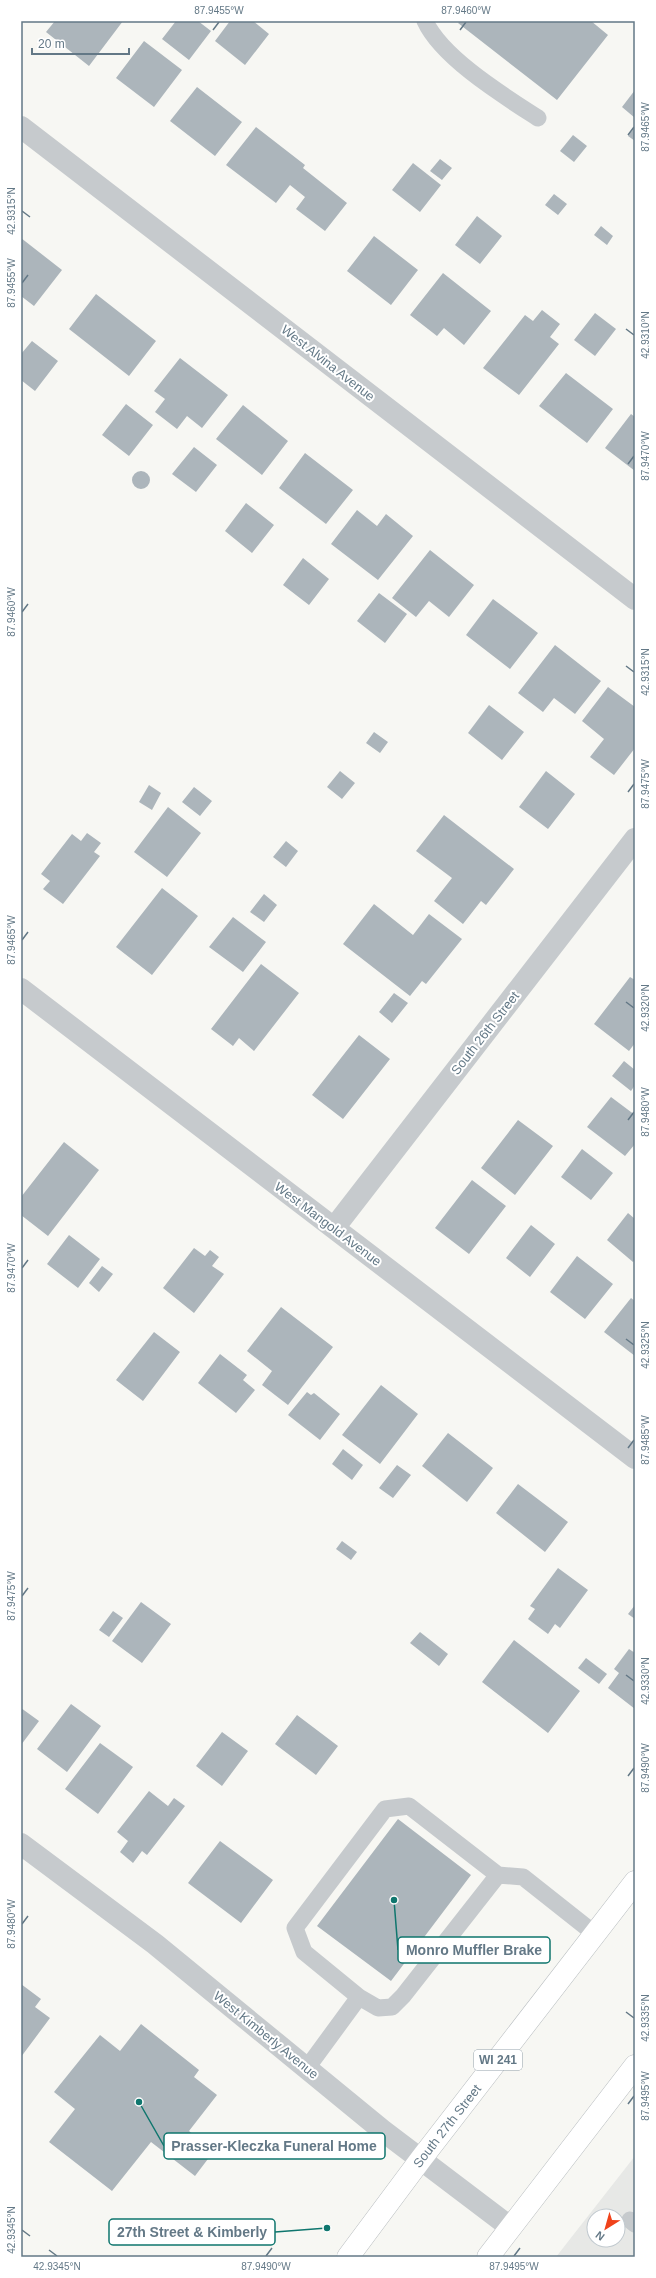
<svg xmlns="http://www.w3.org/2000/svg" width="656" height="2278" viewBox="0 0 656 2278" font-family="Helvetica,sans-serif">
	<style>
		.built { fill: #e7e8e6; fill-rule: evenodd }
		.building { fill: #acb5bb }
		.lines { fill: none; stroke-linecap: round; stroke-linejoin: round }
		.primary-casing { stroke: #b7bcbf; stroke-width: 23 }
		.service { stroke: #c6cacd; stroke-width: 17 }
		.minor { stroke: #c6cacd; stroke-width: 22 }
		.primary { stroke: #fff; stroke-width: 22 }
		.ticks { fill: none; stroke: #637886; stroke-width: 1.5 }
		.labels { text-anchor: middle; dominant-baseline: central; stroke-width: 4; stroke-linejoin: round; paint-order: stroke }
		.shield { fill: #fff; stroke: #92a0aa; stroke-width: 1 }
		.shield-label { font-size: 12px; font-weight: bold; fill: #637886 }
		.street-label { font-size: 13px; fill: #637886; stroke: #fff }
		.leader { fill: none; stroke: #0f766e; stroke-width: 1.5 }
		.callout-dot { fill: #0f766e; stroke: #fff; stroke-width: 1.5 }
		.callout { fill: #fff; stroke: #0f766e; stroke-width: 1.5 }
		.callout-label { font-size: 14px; text-anchor: middle; font-weight: bold; fill: #637886 }
		.neatline { fill: none; stroke: #637886; stroke-width: 1.5 }
		.ticks-label { font-size: 10px; text-anchor: middle; fill: #637886 }
	</style>
	<rect width="100%" height="100%" fill="#f7f7f3"/>
	<path class="built" d="M635,2156V2257H556ZM594,2216H618V2240H594Z"/>
	<path class="building" d="M55,21H123L89,66L46,32Z
		M176,21H198L211,31L189,60L162,39Z
		M230,21H253L269,34L245,65L215,41Z
		M460,21H591L608,35L557,100L458,23Z
		M144,41L182,70L154,107L116,78Z
		M197,87L242,122L215,156L170,121Z
		M635,90V118L622,107Z
		M256,127L305,165L303,168L347,203L325,231L296,209L305,197L290,185L276,203L226,165Z
		M635,127V141L628,136Z
		M573,135L587,146L574,162L560,151Z
		M440,159L452,168L442,180L430,171Z
		M413,163L441,185L420,212L392,190Z
		M554,194L567,204L558,215L545,205Z
		M477,216L502,236L480,264L455,245Z
		M601,226L613,236L607,245L594,235Z
		M374,236L418,270L391,305L347,271Z
		M21,238L62,270L34,306L21,296Z
		M443,273L491,311L464,345L444,328L437,336L410,315Z
		M96,294L156,341L129,376L69,329Z
		M542,310L560,324L550,337L559,344L519,395L483,368L525,315L533,321Z
		M595,313L616,329L595,356L574,340Z
		M32,341L58,361L35,391L21,380V354Z
		M180,358L228,395L202,428L187,416L177,429L155,412L165,399L154,391Z
		M566,373L613,409L587,443L539,406Z
		M126,404L153,425L129,456L102,435Z
		M243,405L288,441L262,475L216,439Z
		M631,414L635,417V471L605,448Z
		M194,447L217,465L196,492L172,474Z
		M305,453L353,490L326,524L279,488Z
		M132 480a9 9 0 1 1 18 0a9 9 0 1 1-18 0Z
		M246,503L274,525L252,553L225,531Z
		M357,510L377,526L386,514L413,536L378,580L331,544Z
		M430,550L474,585L449,617L429,601L416,617L392,598Z
		M303,558L329,579L309,605L283,585Z
		M379,593L407,614L385,643L357,621Z
		M493,599L538,633L510,669L466,635Z
		M555,645L601,681L575,714L554,698L543,712L518,693Z
		M608,687L635,707V748L614,775L590,757L604,739L582,721Z
		M489,705L524,732L502,760L468,733Z
		M374,732L388,742L380,753L366,743Z
		M340,771L355,783L342,799L327,787Z
		M546,771L575,794L548,829L519,807Z
		M149,785L161,793L152,810L139,802Z
		M194,787L212,801L200,816L182,802Z
		M168,807L201,833L167,877L134,852Z
		M444,815L514,869L486,905L481,901L463,924L434,901L452,878L416,851Z
		M87,833L101,843L94,852L100,856L63,904L43,889L50,881L41,874L72,834L81,841Z
		M286,841L298,851L286,867L273,857Z
		M162,888L198,916L152,975L116,947Z
		M264,894L277,905L264,922L250,912Z
		M374,904L413,935L429,914L462,939L426,984L422,981L410,996L343,944Z
		M233,917L266,942L243,972L209,947Z
		M261,964L299,993L254,1051L239,1038L233,1046L211,1029Z
		M630,977L635,980V1043L629,1051L594,1024Z
		M394,993L408,1003L392,1023L379,1012Z
		M359,1035L390,1059L343,1119L312,1095Z
		M624,1061L635,1070V1085L631,1091L612,1076Z
		M611,1097L635,1115V1144L625,1156L587,1127Z
		M518,1120L553,1146L515,1195L481,1168Z
		M64,1142L99,1170L48,1236L21,1215V1197Z
		M582,1149L613,1173L591,1200L561,1177Z
		M472,1180L506,1206L469,1254L435,1228Z
		M628,1213L635,1219V1260L633,1262L607,1240Z
		M531,1225L555,1244L530,1277L506,1258Z
		M69,1235L100,1259L78,1288L47,1264Z
		M194,1248L205,1256L210,1250L219,1257L212,1266L224,1274L194,1313L163,1288Z
		M577,1256L613,1284L585,1319L550,1292Z
		M102,1266L113,1274L99,1292L89,1283Z
		M631,1298L635,1301V1356L604,1332Z
		M281,1307L333,1347L288,1405L262,1385L272,1371L247,1351Z
		M154,1332L180,1352L143,1401L116,1380Z
		M220,1354L247,1375L243,1380L255,1390L236,1413L198,1383Z
		M381,1385L418,1414L380,1464L342,1435Z
		M307,1392L311,1395L314,1393L340,1414L320,1440L288,1415Z
		M448,1433L493,1468L467,1502L422,1466Z
		M343,1449L363,1465L352,1480L332,1464Z
		M397,1465L411,1475L393,1498L379,1488Z
		M518,1484L568,1522L545,1552L496,1513Z
		M342,1541L357,1552L351,1560L336,1549Z
		M558,1568L588,1590L560,1628L555,1624L548,1634L528,1619L535,1609L530,1606Z
		M141,1602L171,1624L142,1663L112,1641Z
		M635,1605V1619L628,1614Z
		M113,1611L123,1618L109,1637L99,1630Z
		M420,1632L448,1654L439,1666L410,1643Z
		M514,1640L580,1691L548,1733L482,1682Z
		M629,1649L635,1653V1709L608,1688L619,1673L614,1669Z
		M586,1658L607,1674L599,1684L578,1668Z
		M71,1704L101,1726L67,1772L37,1749Z
		M21,1708L39,1721L21,1745Z
		M297,1715L338,1746L316,1775L275,1744Z
		M222,1732L248,1751L222,1786L196,1766Z
		M100,1743L133,1767L98,1814L65,1789Z
		M149,1791L168,1806L174,1798L185,1806L147,1855L142,1851L133,1863L120,1852L128,1841L117,1832Z
		M398,1819L471,1875L391,1981L317,1926Z
		M220,1841L273,1880L241,1923L188,1883Z
		M21,1984L41,1999L35,2007L50,2018L21,2057Z
		M141,2024L199,2070L194,2077L217,2095L189,2131L214,2151L195,2176L151,2142L112,2191L49,2142L75,2109L54,2092L100,2035L120,2051Z"/>
	<g class="lines">
		<g class="primary-casing">
			<path id="primary" d="M348,2257L421,2159L635,1882
				M488,2257L635,2066"/>
		</g>
		<path class="service" d="M425,21C442,58 504,96 538,118
			M359,1997L304,1952L295,1928L385,1809L409,1806L498,1875
			M307,2068L359,1997L378,2008L392,2007L403,1996L498,1875L523,1877L595,1934
			M630,2220L635,2224"/>
		<path class="minor" d="M21,127L635,599
			M21,989L635,1458
			M334,1228L635,839
			M21,1844L155,1944L382,2130L510,2227"/>
		<use href="#primary" class="primary"/>
	</g>
	<path class="ticks" d="M213,30L219,22M460,30L466,22M628,135L634,127M22,211L30,217M22,283L28,275M626,329L634,335M628,464L634,456M22,612L28,604M626,666L634,672M628,792L634,784M22,940L28,932M626,1002L634,1008M628,1120L634,1112M22,1268L28,1260M626,1339L634,1345M628,1448L634,1440M22,1596L28,1588M626,1675L634,1681M628,1776L634,1768M22,1924L28,1916M626,2012L634,2018M628,2104L634,2096M22,2230L30,2236M49,2250L57,2256M266,2256L272,2248M514,2256L520,2248"/>
	<g class="labels">
		<rect class="shield" x="474" y="2050" width="48" height="20" rx="3"/>
		<g class="shield-label">
			<text x="498" y="2060">WI 241</text>
		</g>
		<g class="street-label">
			<text transform="translate(328 363) rotate(38)">West Alvina Avenue</text>
			<text transform="translate(485 1033) rotate(-52)">South 26th Street</text>
			<text transform="translate(328 1224) rotate(37)">West Mangold Avenue</text>
			<text transform="translate(266 2035) rotate(39)">West Kimberly Avenue</text>
			<text transform="translate(447 2126) rotate(-52)">South 27th Street</text>
		</g>
	</g>
	<path class="leader" d="M394 1900L398 1950M139 2102L164 2146M327 2228L275 2232"/>
	<g class="callout-dot">
		<circle cx="394" cy="1900" r="4"/>
		<circle cx="139" cy="2102" r="4"/>
		<circle cx="327" cy="2228" r="4"/>
	</g>
	<g class="callout">
		<rect x="398" y="1937" width="152" height="26" rx="4"/>
		<rect x="164" y="2133" width="221" height="26" rx="4"/>
		<rect x="109" y="2219" width="166" height="26" rx="4"/>
	</g>
	<g class="callout-label">
		<text x="474" y="1955">Monro Muffler Brake</text>
		<text x="274" y="2151">Prasser-Kleczka Funeral Home</text>
		<text x="192" y="2237">27th Street &amp; Kimberly</text>
	</g>
	<rect width="656" height="2278" fill="none" stroke="#ffffff" stroke-width="44"/>
	<g transform="translate(606 2228) rotate(217)"><circle r="19" fill="#ffffff" stroke="#c1c9cf"/>
	<path d="M0-3L7 15L0 10L-7 15Z" fill="#f0421a"/>
	<text y="-6" font-size="11" font-weight="bold" text-anchor="middle" fill="#637886">N</text>
	</g>
	<path d="M32 48v6h97v-6" fill="none" stroke="#637886" stroke-width="2"/>
	<text x="38" y="48" font-size="12" fill="#637886" stroke="#ffffff" stroke-width="3" paint-order="stroke">20 m</text>
	<rect x="22" y="22" width="612" height="2234" class="neatline"/>
	<g class="ticks-label">
		<text x="219" y="14">87.9455°W</text>
		<text x="466" y="14">87.9460°W</text>
		<text transform="translate(645 127) rotate(-90)" y="4">87.9465°W</text>
		<text transform="translate(11 211) rotate(-90)" y="4">42.9315°N</text>
		<text transform="translate(11 283) rotate(-90)" y="4">87.9455°W</text>
		<text transform="translate(645 335) rotate(-90)" y="4">42.9310°N</text>
		<text transform="translate(645 456) rotate(-90)" y="4">87.9470°W</text>
		<text transform="translate(11 612) rotate(-90)" y="4">87.9460°W</text>
		<text transform="translate(645 672) rotate(-90)" y="4">42.9315°N</text>
		<text transform="translate(645 784) rotate(-90)" y="4">87.9475°W</text>
		<text transform="translate(11 940) rotate(-90)" y="4">87.9465°W</text>
		<text transform="translate(645 1008) rotate(-90)" y="4">42.9320°N</text>
		<text transform="translate(645 1112) rotate(-90)" y="4">87.9480°W</text>
		<text transform="translate(11 1268) rotate(-90)" y="4">87.9470°W</text>
		<text transform="translate(645 1345) rotate(-90)" y="4">42.9325°N</text>
		<text transform="translate(645 1440) rotate(-90)" y="4">87.9485°W</text>
		<text transform="translate(11 1596) rotate(-90)" y="4">87.9475°W</text>
		<text transform="translate(645 1681) rotate(-90)" y="4">42.9330°N</text>
		<text transform="translate(645 1768) rotate(-90)" y="4">87.9490°W</text>
		<text transform="translate(11 1924) rotate(-90)" y="4">87.9480°W</text>
		<text transform="translate(645 2018) rotate(-90)" y="4">42.9335°N</text>
		<text transform="translate(645 2096) rotate(-90)" y="4">87.9495°W</text>
		<text transform="translate(11 2230) rotate(-90)" y="4">42.9345°N</text>
		<text x="57" y="2270">42.9345°N</text>
		<text x="266" y="2270">87.9490°W</text>
		<text x="514" y="2270">87.9495°W</text>
	</g>
</svg>
